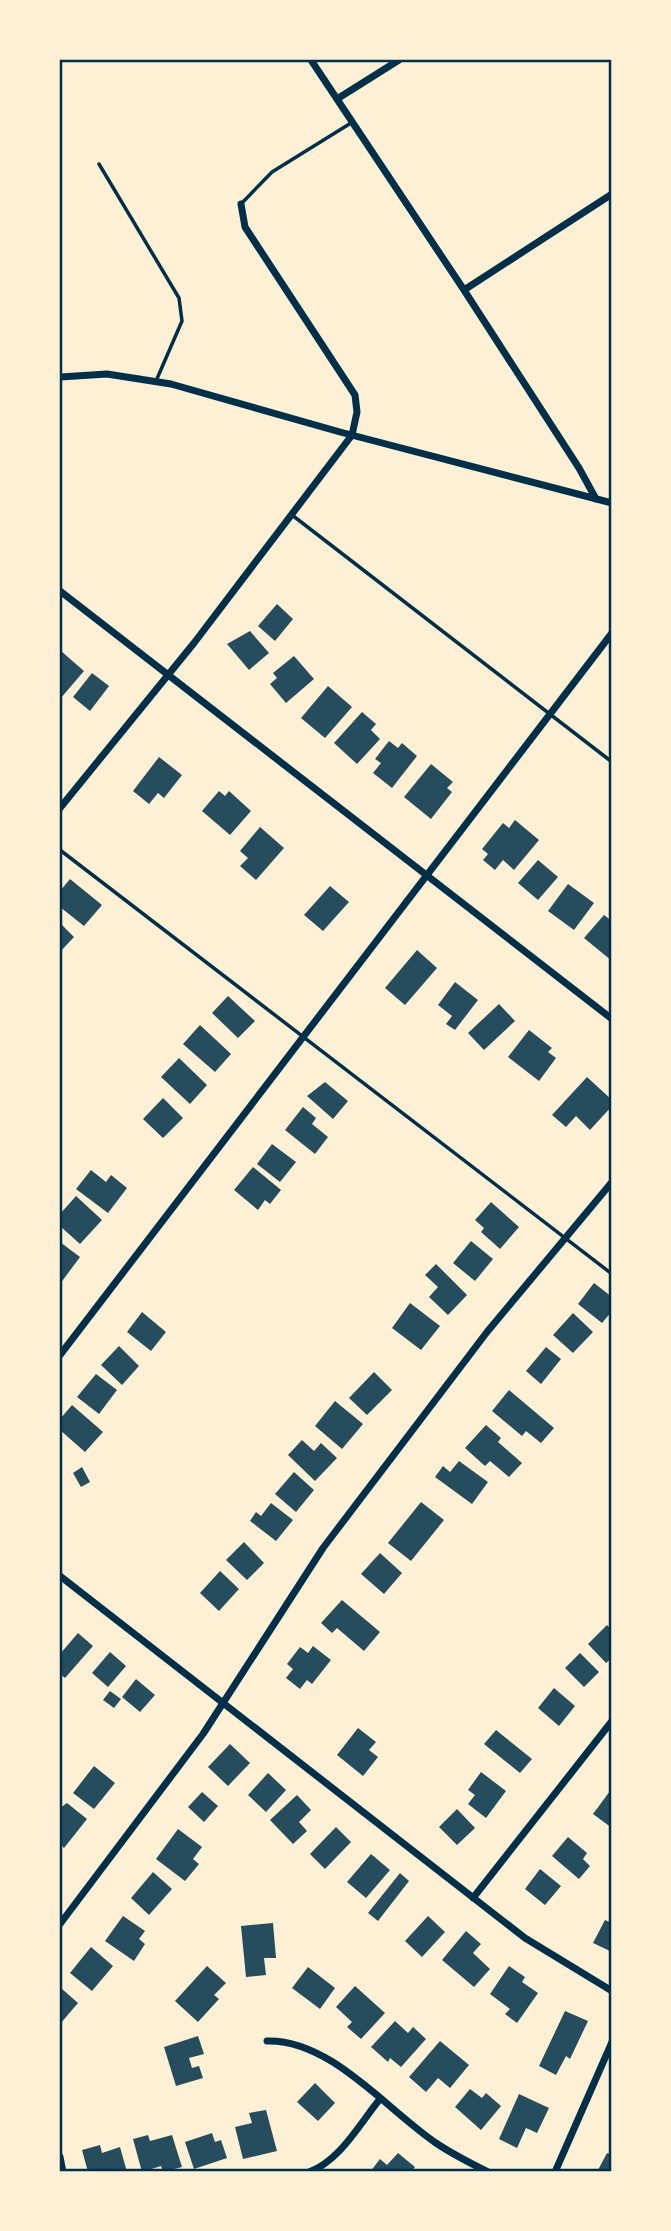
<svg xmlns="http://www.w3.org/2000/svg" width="671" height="2231" viewBox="0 0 671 2231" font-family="Figtree,sans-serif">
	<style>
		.building { fill: #264d5e }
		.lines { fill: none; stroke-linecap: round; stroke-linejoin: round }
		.service { stroke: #003049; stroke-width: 3.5 }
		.minor { stroke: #003049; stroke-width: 7 }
		.neatline { fill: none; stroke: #003049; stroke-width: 2.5 }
	</style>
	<rect width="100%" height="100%" fill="#fdf0d5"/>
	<path class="building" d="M277,604L293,619L275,641L258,626Z
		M250,631L269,653L249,670L227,644Z
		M61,651L84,671L60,699V653Z
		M294,656L314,679L286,703L270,684L277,678L273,673Z
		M92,673L109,686L90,711L73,697Z
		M328,686L352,707L325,738L301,718Z
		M362,712L376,724L371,730L380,739L357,764L334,743Z
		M389,741L398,748L402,743L417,756L392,788L373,773L381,763L375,759Z
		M159,757L182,775L164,798L158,793L149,804L133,791Z
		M431,764L453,782L447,788L452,792L431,819L404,797Z
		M219,791L225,796L229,791L251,811L230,835L202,811Z
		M515,820L539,840L514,870L503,860L495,870L483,860L488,854L482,849L503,823L509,828Z
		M260,827L284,848L256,880L240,866L248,858L240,851Z
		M538,860L558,877L538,900L518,883Z
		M70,879L102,905L84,926L60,907V891Z
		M568,884L594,903L574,930L548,911Z
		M330,886L349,902L323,931L304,915Z
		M604,915L612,921V961L584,938Z
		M60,923L74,937L60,952Z
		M417,950L437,968L405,1005L385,988Z
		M455,982L478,1000L455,1030L446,1024L452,1016L438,1005Z
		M228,996L255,1021L238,1038L212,1013Z
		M499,1004L515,1021L484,1050L468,1033Z
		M200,1025L231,1054L215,1072L183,1044Z
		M529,1030L552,1048L548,1052L556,1058L539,1081L508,1057Z
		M179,1058L207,1085L190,1104L161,1077Z
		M587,1077L612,1100V1106L590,1130L576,1116L566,1127L552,1115Z
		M325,1082L348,1101L333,1119L307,1096Z
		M163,1098L183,1118L163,1138L143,1119Z
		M303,1107L316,1118L312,1124L328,1137L315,1154L285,1130Z
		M272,1144L296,1162L280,1182L257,1164Z
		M253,1167L281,1190L270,1204L265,1200L258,1210L234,1190Z
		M91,1170L106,1182L111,1175L127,1188L108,1213L76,1189Z
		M76,1196L102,1220L80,1244L60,1226V1214Z
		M491,1202L519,1227L500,1249L481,1232L484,1228L475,1220Z
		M471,1241L493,1259L475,1281L453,1263Z
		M60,1242L80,1257L60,1284Z
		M436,1264L467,1295L448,1315L429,1297L438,1287L425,1275Z
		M594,1283L612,1297V1311L602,1323L578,1304Z
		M410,1303L440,1326L421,1350L392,1328Z
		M142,1312L166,1332L151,1351L127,1332Z
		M573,1313L593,1332L573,1353L553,1335Z
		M119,1346L139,1366L122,1385L101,1365Z
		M546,1347L561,1359L541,1384L526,1371Z
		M374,1372L392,1390L367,1415L349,1398Z
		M96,1374L117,1390L99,1414L77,1397Z
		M509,1390L554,1428L541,1443L526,1431L522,1436L492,1411Z
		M335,1401L363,1424L342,1449L315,1426Z
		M72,1405L103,1432L85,1452L60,1430V1419Z
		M486,1425L501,1438L498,1442L522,1463L509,1477L490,1461L485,1466L465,1448Z
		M302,1440L314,1451L321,1443L337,1458L315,1481L288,1455Z
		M459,1461L488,1482L472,1504L435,1477L443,1466L450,1472Z
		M82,1467L90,1482L81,1487L73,1473Z
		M294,1472L314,1490L296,1512L275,1494Z
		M421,1502L444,1520L411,1561L388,1543Z
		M271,1503L293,1520L276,1541L250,1521L256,1512L261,1516Z
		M244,1542L264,1563L247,1580L226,1560Z
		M380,1553L402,1573L384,1594L361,1574Z
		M220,1571L239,1589L219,1611L200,1593Z
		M342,1600L380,1632L364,1651L337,1628L332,1633L321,1623Z
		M607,1625L612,1630V1658L606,1663L588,1644Z
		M78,1633L93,1646L65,1678L60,1674V1654Z
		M313,1646L331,1660L312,1684L307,1680L300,1689L286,1678L293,1669L287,1664L300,1647L308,1653Z
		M110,1652L126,1666L108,1687L92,1673Z
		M580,1653L599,1672L584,1687L565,1668Z
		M136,1679L155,1695L140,1712L122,1697Z
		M554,1688L575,1706L559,1726L538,1708Z
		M110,1691L121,1699L114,1708L103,1700Z
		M358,1728L376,1742L369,1750L378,1757L363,1776L337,1755Z
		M496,1730L532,1759L520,1773L484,1744Z
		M230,1744L250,1763L228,1786L208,1767Z
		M94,1766L115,1783L94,1809L73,1793Z
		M481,1772L506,1791L486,1818L468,1804L475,1795L468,1790Z
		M268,1773L286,1790L266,1812L248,1795Z
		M610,1791L612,1792V1828L593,1814Z
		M202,1792L218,1806L204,1822L188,1807Z
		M297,1795L311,1810L299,1822L307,1831L293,1844L270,1820Z
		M67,1803L87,1819L64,1848L60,1844V1808Z
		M457,1809L475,1828L457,1845L439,1827Z
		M336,1827L351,1842L325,1869L310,1854Z
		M178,1829L202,1847L193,1859L199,1864L185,1881L156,1859Z
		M568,1837L587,1853L583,1859L590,1866L579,1879L552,1856Z
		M371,1854L390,1870L366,1898L347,1882Z
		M540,1869L561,1886L545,1905L525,1889Z
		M153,1872L172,1889L149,1915L131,1898Z
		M400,1873L409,1881L378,1921L368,1913Z
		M123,1916L145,1931L139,1939L145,1944L134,1961L105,1941Z
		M428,1916L445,1932L422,1957L405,1941Z
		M605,1920L612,1923V1952L593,1943Z
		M273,1923L276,1958H264L266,1975L246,1977L241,1926Z
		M466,1931L481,1944L473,1953L490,1969L474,1987L442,1960Z
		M91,1947L113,1966L92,1991L70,1973Z
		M207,1966L226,1983L214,1995L219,1999L198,2022L175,2001Z
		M509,1966L525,1977L522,1982L538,1993L517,2023L505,2014L510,2009L490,1994Z
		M308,1967L335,1988L320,2009L292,1988Z
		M355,1986L385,2013L361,2039L347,2027L352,2022L336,2007Z
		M61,1988L78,2003L60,2024V1989Z
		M565,2011L588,2021L570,2059L566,2056L556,2075L539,2066Z
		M395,2021L408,2033L413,2027L426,2039L401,2067L390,2058L388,2062L371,2047Z
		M198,2036L204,2054L189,2058L192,2068L199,2066L203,2078L176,2086L164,2047Z
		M440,2041L469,2065L450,2088L438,2078L426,2092L409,2077Z
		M315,2083L335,2103L318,2121L297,2102Z
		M470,2089L482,2098L486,2093L501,2106L481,2130L455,2107Z
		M519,2094L549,2108L537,2133L526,2128L517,2148L499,2139Z
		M266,2110L277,2151L243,2159L235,2127L252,2123L249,2113Z
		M212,2133L215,2142L221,2140L227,2158L194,2169L185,2142Z
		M148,2135L150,2141L172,2135L182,2167L163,2172L161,2166L142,2172L133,2139Z
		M100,2145L102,2153L120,2147L127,2172H88L82,2150Z
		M398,2153L415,2167L411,2172H370L380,2159L387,2165Z
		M607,2153L612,2155V2172H601L598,2170Z"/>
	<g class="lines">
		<path class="service" d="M99,164L179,298L182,321L156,381
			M241,204L272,172L351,123
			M292,515L612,762
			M60,850L612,1274"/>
		<path class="minor" d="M311,60L464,290L579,468L596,499
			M337,99L399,60
			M464,290L612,194
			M60,377L107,374L171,384L340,432L612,503
			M60,591L612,1019
			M60,808L194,643L352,435L357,412L355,395L245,227L241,204
			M60,1355L612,633
			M60,1576L525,1938L612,1991
			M473,1898L612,1721
			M60,1924L203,1734L323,1548L487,1332L612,1182
			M267,2041C330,2039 386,2109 436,2143C452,2154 470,2163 488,2172
			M60,2157L63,2172
			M309,2172C340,2161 360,2123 380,2099
			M555,2172L612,2042"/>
	</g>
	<rect width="671" height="2231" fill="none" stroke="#fdf0d5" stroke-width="122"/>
	<rect x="61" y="61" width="549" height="2109" class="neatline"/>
</svg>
